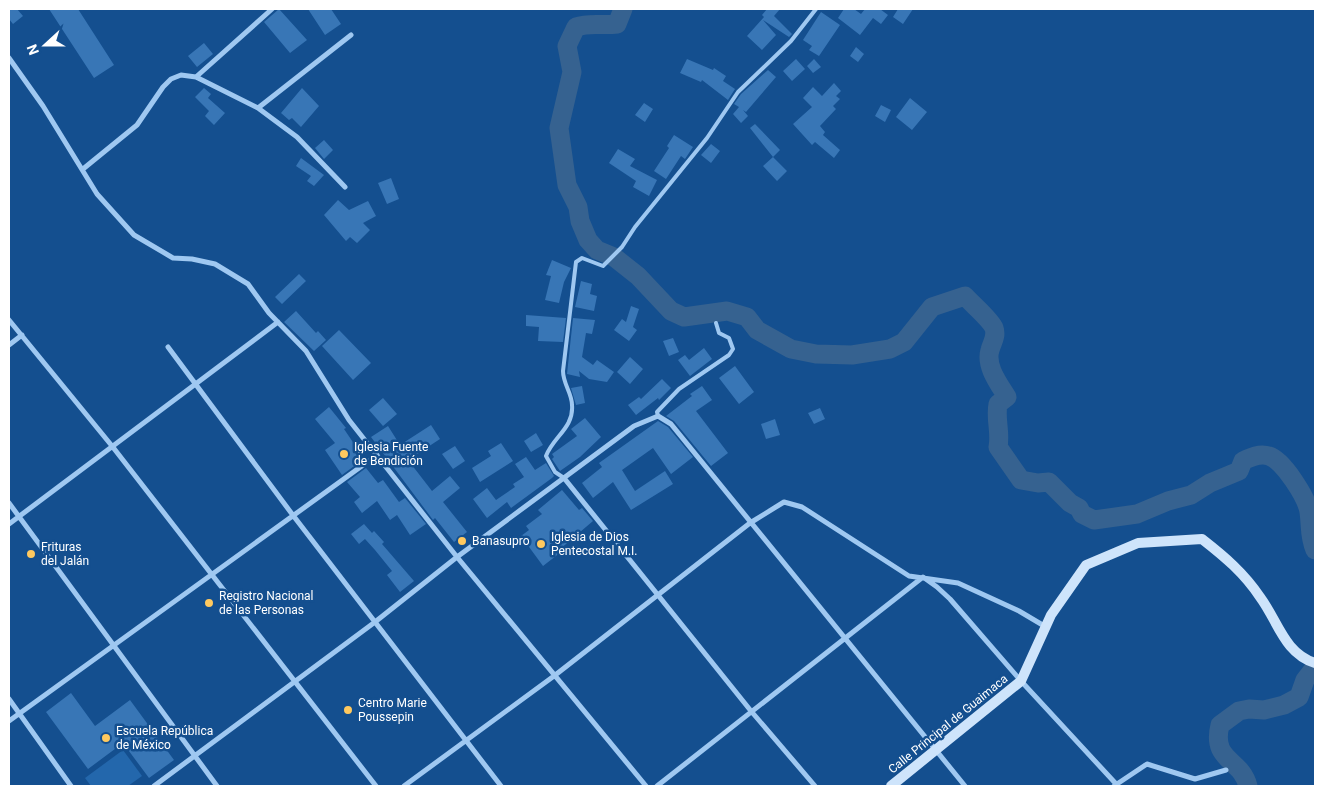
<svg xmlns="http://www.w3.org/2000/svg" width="1324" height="795" viewBox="0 0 1324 795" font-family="Roboto,sans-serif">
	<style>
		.green { fill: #2367ac }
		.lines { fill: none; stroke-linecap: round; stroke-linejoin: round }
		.river { stroke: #366290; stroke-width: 19 }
		.building { fill: #3876b6 }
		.lane { stroke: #9fc8f1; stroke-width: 4 }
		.street { stroke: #9fc8f1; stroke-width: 5 }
		.secondary { stroke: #cee4fb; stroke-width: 10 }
		.poi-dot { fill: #ffc95f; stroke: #144f8f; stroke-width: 2 }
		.labels { text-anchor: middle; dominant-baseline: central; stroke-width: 5; stroke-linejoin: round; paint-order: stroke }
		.poi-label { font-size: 12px; fill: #fff; stroke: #144f8f; text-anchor: start }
		.street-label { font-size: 12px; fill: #fff; stroke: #144f8f }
	</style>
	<rect width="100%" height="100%" fill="#144f8f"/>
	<path class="green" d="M123,750L142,776L128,786H91L85,778Z"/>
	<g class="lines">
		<path class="river" d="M623,9L617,24C603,26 590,22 576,27L567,46L572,72L559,128L567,185L578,207L580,221L588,240L597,250L614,257L638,276L671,311L684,317L727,311L747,317L757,330L791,349L816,354L852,355L890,349L904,342L932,307L965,296C972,304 991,320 994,328C997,337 992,342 990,350C985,366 999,384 1007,397L998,404C995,419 1001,432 998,447L1021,480L1038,483L1049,482L1070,503L1079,508L1082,514L1094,520L1137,514L1168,501L1191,495L1210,483L1239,471L1243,461C1251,457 1260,453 1269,456C1283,460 1307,498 1309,512C1311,526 1309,536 1315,550
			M1248,786C1241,758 1211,762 1220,725L1239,711L1249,709L1264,710L1284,705L1299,697L1305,680L1315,667"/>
	</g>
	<path class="building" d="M9,9H17L23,16L13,24L9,19Z
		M49,9H78L114,65L94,78Z
		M279,9L307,40L290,53L264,22Z
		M308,9H331L341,24L325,35Z
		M767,9H780L774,16L792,34L789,37L763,20L776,35L762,50L747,36L764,17L762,15Z
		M844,9H854L861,14L865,9H880L888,15L881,24L873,18L860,35L838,18Z
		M898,9H913L903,24L893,17Z
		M821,12L840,25L819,56L809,50L812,46L803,40Z
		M204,43L213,54L197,67L188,56Z
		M856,47L864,54L858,62L850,56Z
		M687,59L713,70L714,68L726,76L723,81L735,89L728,100L702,80L701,82L680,73Z
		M796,59L805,69L792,81L783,71Z
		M814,59L821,67L813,73L807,66Z
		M768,70L776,77L746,112L743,110L748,116L741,123L733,114L739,107L734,104L741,94Z
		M834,83L841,91L836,96L840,99L833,106L836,109L820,126L825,132L823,135L840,150L834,158L815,142L812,145L793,124L812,107L803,98L813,87L822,96Z
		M204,88L211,94L208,98L225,113L214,125L205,116L209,111L195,97Z
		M302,88L319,106L301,127L292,118L289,120L281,113Z
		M910,98L927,112L912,130L896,117Z
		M644,103L653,109L645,122L635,115Z
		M881,105L891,110L885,122L875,116Z
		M755,124L780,150L773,157L750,128Z
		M674,135L693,147L685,159L681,156L666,179L654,171L669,148L667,146Z
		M324,140L333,150L324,159L315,148Z
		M711,144L720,151L711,163L701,155Z
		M618,149L635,159L630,166L657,180L649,196L633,187L636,181L609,163Z
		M773,157L787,171L777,181L763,166Z
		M301,158L324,175L314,186L307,181L311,176L296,166Z
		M391,178L399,199L387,204L378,183Z
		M338,200L349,210L368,201L376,216L363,223L370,230L357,243L350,237L346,241L324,215Z
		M552,260L571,268L564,282L559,303L545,300L551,276L546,275Z
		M299,274L306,281L282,304L275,297Z
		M581,281L592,284L590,294L597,296L594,311L575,307Z
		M631,306L639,309L633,327L637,330L629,341L614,330L622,319L626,322Z
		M296,311L316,333L318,331L326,340L314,351L284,322Z
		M526,315L566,318L563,342L538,341L539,327L526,326Z
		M573,318L595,320L592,334L586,333L582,357L593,365L597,360L614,372L607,382L589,379L579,371L580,377L567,374Z
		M339,330L371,363L353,380L322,346Z
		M673,338L679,352L669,356L663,341Z
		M704,348L712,359L690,376L678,360L685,355L689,360Z
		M630,357L643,369L630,384L617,372Z
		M735,366L754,392L739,404L719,378Z
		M662,379L671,388L659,400L658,398L636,415L628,405L639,397L641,399Z
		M582,386L585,403L576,405L571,388Z
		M702,386L712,400L696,411L728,453L711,466L674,421L666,416L692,396L690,394Z
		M383,398L397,414L383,426L369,410Z
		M329,407L346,428L344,429L363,457L360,459L361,461L342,475L325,450L335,443L315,419Z
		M820,408L825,419L814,424L808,413Z
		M585,418L601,437L580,457L560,471L552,459L554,457L552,454L577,436L571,429Z
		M775,419L780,435L766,439L761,424Z
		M658,421L668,427L693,457L671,474L653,448L622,470L635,491L665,471L673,484L631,510L613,482L593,498L582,483L602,467L599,463Z
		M431,425L440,439L408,460L432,491L450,476L460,488L443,502L467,532L454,542L435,518L433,520L371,437L388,426L400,445Z
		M536,433L543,445L531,452L524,441Z
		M501,443L513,461L480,482L472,468L491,456L488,451Z
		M455,446L465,461L453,469L442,454Z
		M526,457L535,470L546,463L554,476L552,478L511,508L507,502L487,518L473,499L487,488L496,500L515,487L513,484L524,477L515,464Z
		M366,468L378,483L383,480L399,502L405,498L426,524L410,535L397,515L390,520L377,501L362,513L354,502L360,497L347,482Z
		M562,490L579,510L582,508L593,521L559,550L561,552L543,566L521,536L529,530L526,526L542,514L538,510Z
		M364,524L372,533L374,531L384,542L382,544L414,581L400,592L387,575L392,571L375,550L365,539L359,544L351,534Z
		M71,693L95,726L130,700L174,760L149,778L123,743L88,769L46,712Z"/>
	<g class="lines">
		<path class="lane" d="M658,416L657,412L679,389L729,355L733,349L729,338L719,333L716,323
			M564,478L555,472L546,456C553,437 574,428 572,405C572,393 563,384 563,371L576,262L582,258L603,266L622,247L635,227L707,138L738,92L791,41L816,9"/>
		<path class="street" d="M9,58L43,106L97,194L134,235L173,258L192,259L215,264L248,284L269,313L306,351L349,420L457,557L646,786
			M196,77L272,9
			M258,108L351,35
			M83,169L137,125L163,87L171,79L181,75L196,77L258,108L297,137L345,187
			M9,320L112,446L376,786
			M9,345L22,335
			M168,347L292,514L501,786
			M564,478L751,711L815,786
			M9,503L217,786
			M9,524L278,322
			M9,699L71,786
			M9,721L377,455
			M154,786L375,622L457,557L634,426L658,416L671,424L965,786
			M404,786L554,676L750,523L784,502L802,507L909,576L958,583L1019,611L1046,627
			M657,786L923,577L937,587L950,599L1021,681L1118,786
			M1114,786L1147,764L1195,779L1226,770"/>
		<path class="secondary" d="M891,786L1021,681L1051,615L1086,565L1138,543L1202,539C1225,557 1244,573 1260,597C1278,621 1284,653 1315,663"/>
	</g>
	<g class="poi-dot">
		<circle cx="344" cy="454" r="5"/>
		<circle cx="462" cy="541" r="5"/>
		<circle cx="541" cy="544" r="5"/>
		<circle cx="31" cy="554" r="5"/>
		<circle cx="209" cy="603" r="5"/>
		<circle cx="348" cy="710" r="5"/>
		<circle cx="106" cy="738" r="5"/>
	</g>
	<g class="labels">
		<g class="poi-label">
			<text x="354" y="447">Iglesia Fuente<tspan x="354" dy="14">de Bendición</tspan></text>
			<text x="551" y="537">Iglesia de Dios<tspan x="551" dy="14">Pentecostal M.I.</tspan></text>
			<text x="472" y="541">Banasupro</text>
			<text x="41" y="547">Frituras<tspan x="41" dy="14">del Jalán</tspan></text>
			<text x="219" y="596">Registro Nacional<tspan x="219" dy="14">de las Personas</tspan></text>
			<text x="358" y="703">Centro Marie<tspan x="358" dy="14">Poussepin</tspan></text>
			<text x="116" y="731">Escuela República<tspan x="116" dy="14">de México</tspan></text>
		</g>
		<g class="street-label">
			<text transform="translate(948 724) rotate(-39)">Calle Principal de Guaimaca</text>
		</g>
	</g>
	<rect width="1324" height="795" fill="none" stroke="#ffffff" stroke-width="20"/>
	<g transform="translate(45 45) rotate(249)" stroke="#144f8f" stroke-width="4" paint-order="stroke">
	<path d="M0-4L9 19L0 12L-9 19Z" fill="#ffffff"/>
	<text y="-8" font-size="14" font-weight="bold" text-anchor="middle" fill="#ffffff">N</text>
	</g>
</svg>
